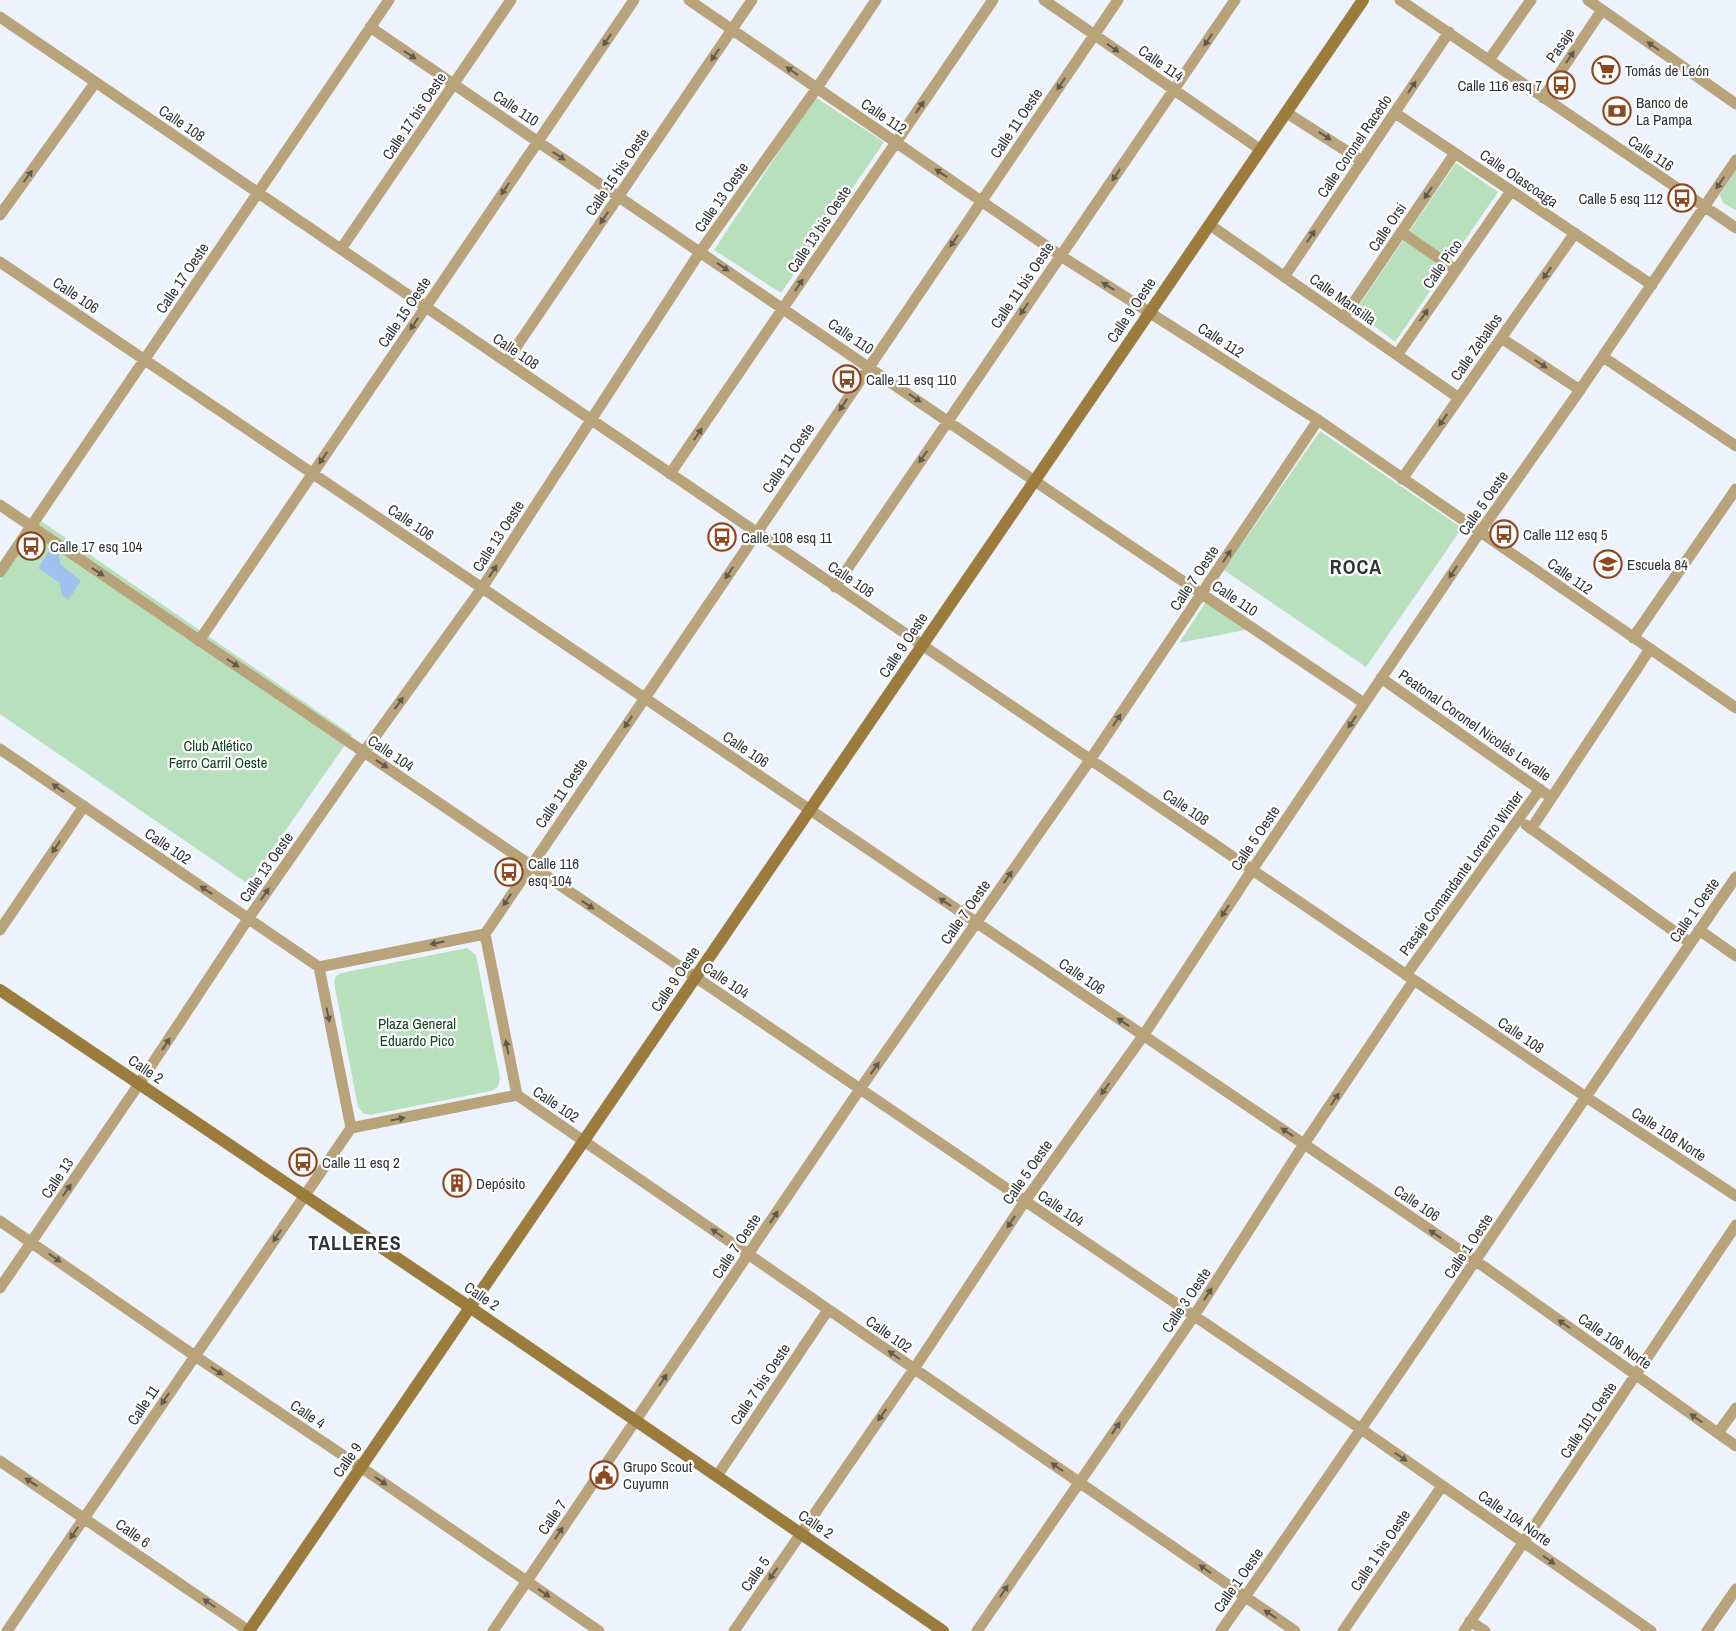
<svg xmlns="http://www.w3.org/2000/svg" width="1736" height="1631" viewBox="0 0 1736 1631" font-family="'Archivo Narrow',sans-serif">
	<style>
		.green { fill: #b9e0bd }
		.water { fill: #a0c0ee }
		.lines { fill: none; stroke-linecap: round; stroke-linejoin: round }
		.street { stroke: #b9a37b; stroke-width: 11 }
		.secondary { stroke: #9c7c3c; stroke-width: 12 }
		.oneway { fill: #615b4f }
		.labels { text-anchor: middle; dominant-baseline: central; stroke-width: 4.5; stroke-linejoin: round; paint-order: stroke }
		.street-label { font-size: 15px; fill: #313437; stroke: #fff }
		.poi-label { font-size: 15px; fill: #313437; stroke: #fff; text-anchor: start }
		.park-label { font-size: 15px; fill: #12441d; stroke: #fff }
		.district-label { font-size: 20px; font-weight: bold; letter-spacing: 1px; fill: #313437; stroke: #fff }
	</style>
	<rect width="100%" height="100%" fill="#ecf3fc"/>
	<path class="green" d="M815,97L884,142L781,293L714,250Z
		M1456,163L1498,192L1395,342L1355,311Z
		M1736,169V210L1723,203L1720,195Z
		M1320,431L1462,528L1366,667L1224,570Z
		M41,521L352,735L248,884L0,714V580Z
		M1209,597L1250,629L1179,643Z
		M467,948L476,955L500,1078L498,1087L491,1091L370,1115L363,1113L358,1107L334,982L336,976L341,973Z"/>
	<path class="water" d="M51,548L59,554L60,564L81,581L68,600L62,595L60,583L38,568Z"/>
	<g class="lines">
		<path class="street" d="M689,0L1061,256L1318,420L1736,708
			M1044,0L1261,150
			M1400,0L1736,228
			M1588,0L1736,104
			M0,17L1414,980L1586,1097L1736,1196
			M370,27L1089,518L1364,703
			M1489,60L1531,0
			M1543,98L1602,10
			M1287,113L1362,161
			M1395,113L1652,285
			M0,215L95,83
			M1210,225L1459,398
			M1401,232L1456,270
			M341,249L511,0
			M0,262L1304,1144L1476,1261L1736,1446
			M1284,277L1449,32
			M1343,318L1455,153
			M1501,338L1580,390
			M1397,355L1511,191
			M1603,357L1736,446
			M506,362L752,0
			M670,474L993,0
			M1402,479L1575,233
			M0,505L1361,1429L1651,1631
			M0,572L389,0
			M835,587L1235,0
			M1633,638L1736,489
			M199,641L634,0
			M1381,678L1546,794
			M0,749L319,967
			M1526,825L1689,942
			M1531,829L1650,649
			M0,930L84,806
			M1699,930L1736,956
			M319,967L485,934
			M319,967L351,1128
			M1406,975L1540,789
			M517,1095L485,934L1118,0
			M517,1095L1295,1631
			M0,1221L195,1356L362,1468L599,1631
			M0,1288L139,1084L248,919L364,752L482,588L700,252L817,88L876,0
			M1718,1433L1736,1408
			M0,1461L249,1631
			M717,1476L828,1310
			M1470,1621L1485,1631
			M7,1631L351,1128L517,1095
			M493,1631L860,1089L1090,760L1318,420
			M734,1631L914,1369L1025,1201L1143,1036L1252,870L1480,532L1580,390L1736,160
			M977,1631L1194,1316L1304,1144L1414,980
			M1221,1631C1397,1382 1563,1127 1736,877
			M1343,1631L1442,1486
			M1464,1631L1736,1225
			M1707,1631L1736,1589"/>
		<path class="secondary" d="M0,990L471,1308L943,1631
			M249,1631L1363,0"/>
	</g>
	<defs><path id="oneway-solid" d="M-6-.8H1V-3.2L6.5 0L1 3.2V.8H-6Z" transform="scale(1.25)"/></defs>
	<g class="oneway">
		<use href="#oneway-solid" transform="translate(607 40) rotate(124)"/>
		<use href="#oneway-solid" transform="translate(1208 40) rotate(124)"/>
		<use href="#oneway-solid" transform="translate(1653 46) rotate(-145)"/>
		<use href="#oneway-solid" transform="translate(1113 48) rotate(35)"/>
		<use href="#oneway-solid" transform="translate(410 55) rotate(34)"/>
		<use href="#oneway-solid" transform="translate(715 55) rotate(124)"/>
		<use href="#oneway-solid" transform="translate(1570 57) rotate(-56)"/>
		<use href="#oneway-solid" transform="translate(792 71) rotate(-145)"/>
		<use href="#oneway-solid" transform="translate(1061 84) rotate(124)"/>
		<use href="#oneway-solid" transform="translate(1412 87) rotate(-56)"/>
		<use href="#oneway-solid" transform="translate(920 107) rotate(-56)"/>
		<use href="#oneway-solid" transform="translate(1325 136) rotate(33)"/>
		<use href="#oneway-solid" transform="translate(559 156) rotate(34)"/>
		<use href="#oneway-solid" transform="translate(941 173) rotate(-146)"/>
		<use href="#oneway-solid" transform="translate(1116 175) rotate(124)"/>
		<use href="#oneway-solid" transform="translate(28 176) rotate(-54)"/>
		<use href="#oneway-solid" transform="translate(1720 183) rotate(124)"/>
		<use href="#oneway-solid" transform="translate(505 189) rotate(124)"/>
		<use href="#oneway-solid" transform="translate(1428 193) rotate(124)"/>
		<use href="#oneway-solid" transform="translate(604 218) rotate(124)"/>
		<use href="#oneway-solid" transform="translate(1311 236) rotate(-56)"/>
		<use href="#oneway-solid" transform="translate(954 241) rotate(124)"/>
		<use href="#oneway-solid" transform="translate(723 267) rotate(34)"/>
		<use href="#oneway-solid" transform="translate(1547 273) rotate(125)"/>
		<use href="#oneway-solid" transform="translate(799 285) rotate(-56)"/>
		<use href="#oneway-solid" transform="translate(1108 286) rotate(-148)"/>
		<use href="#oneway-solid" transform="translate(1024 309) rotate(124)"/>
		<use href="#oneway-solid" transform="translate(1424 315) rotate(-55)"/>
		<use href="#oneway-solid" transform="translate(414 324) rotate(124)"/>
		<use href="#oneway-solid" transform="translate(1541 364) rotate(34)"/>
		<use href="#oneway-solid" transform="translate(915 398) rotate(34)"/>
		<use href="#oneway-solid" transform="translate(843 405) rotate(124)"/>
		<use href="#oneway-solid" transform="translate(1443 420) rotate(125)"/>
		<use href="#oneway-solid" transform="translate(698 434) rotate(-56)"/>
		<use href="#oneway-solid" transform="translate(923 457) rotate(124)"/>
		<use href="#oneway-solid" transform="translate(323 458) rotate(124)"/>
		<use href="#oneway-solid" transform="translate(1227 556) rotate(-56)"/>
		<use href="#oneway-solid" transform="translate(493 571) rotate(-57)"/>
		<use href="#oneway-solid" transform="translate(98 572) rotate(34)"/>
		<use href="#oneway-solid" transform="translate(1453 572) rotate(124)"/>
		<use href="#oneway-solid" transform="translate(729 573) rotate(124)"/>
		<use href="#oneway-solid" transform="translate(233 663) rotate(34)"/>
		<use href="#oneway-solid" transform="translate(399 703) rotate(-54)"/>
		<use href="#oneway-solid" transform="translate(1117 720) rotate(-56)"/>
		<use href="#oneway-solid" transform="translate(628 722) rotate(124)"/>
		<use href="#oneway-solid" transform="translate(1352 722) rotate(124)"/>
		<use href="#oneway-solid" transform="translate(382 764) rotate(34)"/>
		<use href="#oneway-solid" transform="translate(58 788) rotate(-145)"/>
		<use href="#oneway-solid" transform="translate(56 847) rotate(124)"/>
		<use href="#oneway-solid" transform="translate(1008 877) rotate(-55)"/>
		<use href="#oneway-solid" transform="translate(206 890) rotate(-146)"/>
		<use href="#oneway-solid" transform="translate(265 894) rotate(-55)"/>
		<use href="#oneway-solid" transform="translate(507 900) rotate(124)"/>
		<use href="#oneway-solid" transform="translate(945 902) rotate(-146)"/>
		<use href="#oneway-solid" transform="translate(588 905) rotate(34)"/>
		<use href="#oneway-solid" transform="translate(1225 911) rotate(123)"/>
		<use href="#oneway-solid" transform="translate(437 943) rotate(169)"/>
		<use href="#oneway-solid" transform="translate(328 1015) rotate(79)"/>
		<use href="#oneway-solid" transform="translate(1123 1022) rotate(-146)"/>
		<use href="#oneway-solid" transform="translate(166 1044) rotate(-57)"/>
		<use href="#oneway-solid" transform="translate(507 1047) rotate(-101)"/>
		<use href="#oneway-solid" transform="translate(875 1068) rotate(-55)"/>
		<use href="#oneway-solid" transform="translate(1105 1089) rotate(126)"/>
		<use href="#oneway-solid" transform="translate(1335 1099) rotate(-56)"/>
		<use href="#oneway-solid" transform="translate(398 1119) rotate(-11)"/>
		<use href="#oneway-solid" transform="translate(1287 1132) rotate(-146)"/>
		<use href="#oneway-solid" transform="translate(67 1190) rotate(-56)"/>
		<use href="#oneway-solid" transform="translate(774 1217) rotate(-56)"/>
		<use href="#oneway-solid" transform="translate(1011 1222) rotate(123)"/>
		<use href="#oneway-solid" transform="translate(717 1233) rotate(-145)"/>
		<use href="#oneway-solid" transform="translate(1435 1234) rotate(-146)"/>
		<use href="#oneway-solid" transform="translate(277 1236) rotate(124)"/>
		<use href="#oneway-solid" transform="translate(55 1258) rotate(35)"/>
		<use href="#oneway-solid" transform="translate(1208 1294) rotate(-57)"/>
		<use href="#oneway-solid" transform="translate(1564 1324) rotate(-145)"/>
		<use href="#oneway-solid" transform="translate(894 1355) rotate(-145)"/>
		<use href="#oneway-solid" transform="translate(217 1371) rotate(34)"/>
		<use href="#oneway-solid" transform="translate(663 1380) rotate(-56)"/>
		<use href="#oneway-solid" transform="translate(165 1399) rotate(124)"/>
		<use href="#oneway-solid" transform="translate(882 1415) rotate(125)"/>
		<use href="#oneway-solid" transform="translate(1696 1418) rotate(-145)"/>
		<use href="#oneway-solid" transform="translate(1116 1428) rotate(-55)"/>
		<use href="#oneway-solid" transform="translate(1401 1457) rotate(35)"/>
		<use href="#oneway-solid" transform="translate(1057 1467) rotate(-145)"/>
		<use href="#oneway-solid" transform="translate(381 1481) rotate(34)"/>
		<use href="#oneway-solid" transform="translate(31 1482) rotate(-146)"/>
		<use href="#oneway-solid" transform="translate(74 1533) rotate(124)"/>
		<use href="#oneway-solid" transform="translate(559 1533) rotate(-56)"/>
		<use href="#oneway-solid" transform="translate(1549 1560) rotate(35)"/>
		<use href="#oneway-solid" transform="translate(1205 1569) rotate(-145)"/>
		<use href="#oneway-solid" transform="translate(773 1574) rotate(125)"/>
		<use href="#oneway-solid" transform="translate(1004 1591) rotate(-56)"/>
		<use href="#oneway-solid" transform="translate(544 1593) rotate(35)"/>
		<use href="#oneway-solid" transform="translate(209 1603) rotate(-145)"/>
		<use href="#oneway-solid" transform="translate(1270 1614) rotate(-146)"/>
	</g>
	<defs>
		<g id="supermarket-ring" transform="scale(1.4375)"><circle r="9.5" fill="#fff" stroke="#8d481f" stroke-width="1.5"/><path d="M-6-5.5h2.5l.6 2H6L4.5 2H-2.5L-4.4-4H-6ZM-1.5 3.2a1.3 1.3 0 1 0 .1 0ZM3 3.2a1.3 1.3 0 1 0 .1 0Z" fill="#8d481f"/></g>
		<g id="bus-ring" transform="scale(1.4375)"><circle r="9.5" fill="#fff" stroke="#8d481f" stroke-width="1.5"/><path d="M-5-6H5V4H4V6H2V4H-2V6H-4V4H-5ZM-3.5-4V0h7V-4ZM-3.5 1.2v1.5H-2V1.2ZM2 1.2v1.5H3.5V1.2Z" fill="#8d481f"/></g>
		<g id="bank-ring" transform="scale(1.4375)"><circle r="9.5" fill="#fff" stroke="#8d481f" stroke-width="1.5"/><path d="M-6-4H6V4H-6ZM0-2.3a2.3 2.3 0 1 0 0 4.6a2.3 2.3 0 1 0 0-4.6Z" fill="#8d481f"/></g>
		<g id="school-ring" transform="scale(1.4375)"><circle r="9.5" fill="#fff" stroke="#8d481f" stroke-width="1.5"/><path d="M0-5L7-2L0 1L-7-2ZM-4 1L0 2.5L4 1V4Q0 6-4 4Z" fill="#8d481f"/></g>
		<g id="building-ring" transform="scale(1.4375)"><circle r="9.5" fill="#fff" stroke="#8d481f" stroke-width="1.5"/><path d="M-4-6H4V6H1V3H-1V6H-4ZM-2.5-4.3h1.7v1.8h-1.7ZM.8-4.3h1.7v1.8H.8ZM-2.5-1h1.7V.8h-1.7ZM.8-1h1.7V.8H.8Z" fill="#8d481f"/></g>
		<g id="civic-ring" transform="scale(1.4375)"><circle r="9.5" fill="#fff" stroke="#8d481f" stroke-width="1.5"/><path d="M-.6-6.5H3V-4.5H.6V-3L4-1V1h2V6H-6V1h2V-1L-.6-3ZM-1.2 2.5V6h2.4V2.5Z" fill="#8d481f"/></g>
	</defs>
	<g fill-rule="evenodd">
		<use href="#supermarket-ring" x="1606" y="70"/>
		<use href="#bus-ring" x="1561" y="85"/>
		<use href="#bank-ring" x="1617" y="111"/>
		<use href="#bus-ring" x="1682" y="198"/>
		<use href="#bus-ring" x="847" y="379"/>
		<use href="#bus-ring" x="1504" y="534"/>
		<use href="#bus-ring" x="722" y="537"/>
		<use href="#bus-ring" x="31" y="546"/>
		<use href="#school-ring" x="1608" y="564"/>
		<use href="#bus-ring" x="509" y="872"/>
		<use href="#bus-ring" x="303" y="1162"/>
		<use href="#building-ring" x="457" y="1183"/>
		<use href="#civic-ring" x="604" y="1475"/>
	</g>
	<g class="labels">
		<g class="street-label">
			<text transform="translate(1560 45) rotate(-56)">Pasaje</text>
			<text transform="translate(1161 63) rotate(35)">Calle 114</text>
			<text transform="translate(516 108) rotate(34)">Calle 110</text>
			<text transform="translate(414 116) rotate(-56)">Calle 17 bis Oeste</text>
			<text transform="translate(884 116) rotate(34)">Calle 112</text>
			<text transform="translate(182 123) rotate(34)">Calle 108</text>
			<text transform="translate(1016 123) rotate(-56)">Calle 11 Oeste</text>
			<text transform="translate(1354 146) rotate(-56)">Calle Coronel Racedo</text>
			<text transform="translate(1651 153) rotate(34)">Calle 116</text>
			<text transform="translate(617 172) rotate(-56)">Calle 15 bis Oeste</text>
			<text transform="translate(1519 178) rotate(34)">Calle Olascoaga</text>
			<text transform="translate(721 197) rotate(-55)">Calle 13 Oeste</text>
			<text transform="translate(1387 227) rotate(-56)">Calle Orsi</text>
			<text transform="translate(819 229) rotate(-56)">Calle 13 bis Oeste</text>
			<text transform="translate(1442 264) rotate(-55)">Calle Pico</text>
			<text transform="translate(182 278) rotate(-56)">Calle 17 Oeste</text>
			<text transform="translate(1022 285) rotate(-56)">Calle 11 bis Oeste</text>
			<text transform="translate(76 295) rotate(34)">Calle 106</text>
			<text transform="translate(1343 299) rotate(35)">Calle Mansilla</text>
			<text transform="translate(1131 310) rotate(-56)">Calle 9 Oeste</text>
			<text transform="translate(404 312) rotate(-56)">Calle 15 Oeste</text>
			<text transform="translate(851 336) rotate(34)">Calle 110</text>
			<text transform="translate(1221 340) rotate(33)">Calle 112</text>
			<text transform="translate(1476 347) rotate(-55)">Calle Zeballos</text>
			<text transform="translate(516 351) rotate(34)">Calle 108</text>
			<text transform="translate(788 458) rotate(-56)">Calle 11 Oeste</text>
			<text transform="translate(1483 503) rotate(-55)">Calle 5 Oeste</text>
			<text transform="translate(411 522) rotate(34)">Calle 106</text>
			<text transform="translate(498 536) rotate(-57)">Calle 13 Oeste</text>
			<text transform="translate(1570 576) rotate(35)">Calle 112</text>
			<text transform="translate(1194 578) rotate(-56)">Calle 7 Oeste</text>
			<text transform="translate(851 579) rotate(34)">Calle 108</text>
			<text transform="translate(1235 598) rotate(34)">Calle 110</text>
			<text transform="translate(903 645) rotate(-56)">Calle 9 Oeste</text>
			<text transform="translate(1475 725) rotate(35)">Peatonal Coronel Nicolás Levalle</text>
			<text transform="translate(746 749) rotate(34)">Calle 106</text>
			<text transform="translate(391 753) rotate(34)">Calle 104</text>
			<text transform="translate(561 793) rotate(-56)">Calle 11 Oeste</text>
			<text transform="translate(1186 807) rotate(34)">Calle 108</text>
			<text transform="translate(1255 838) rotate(-56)">Calle 5 Oeste</text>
			<text transform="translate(168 846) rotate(34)">Calle 102</text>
			<text transform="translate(266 867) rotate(-55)">Calle 13 Oeste</text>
			<text transform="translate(1461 873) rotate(-54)">Pasaje Comandante Lorenzo Winter</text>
			<text transform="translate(1694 910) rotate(-55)">Calle 1 Oeste</text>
			<text transform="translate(965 912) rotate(-55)">Calle 7 Oeste</text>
			<text transform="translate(1082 976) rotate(34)">Calle 106</text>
			<text transform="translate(675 979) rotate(-56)">Calle 9 Oeste</text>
			<text transform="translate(726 980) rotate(34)">Calle 104</text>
			<text transform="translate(1521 1035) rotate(34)">Calle 108</text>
			<text transform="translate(146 1069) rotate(34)">Calle 2</text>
			<text transform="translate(556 1104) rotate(34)">Calle 102</text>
			<text transform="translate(1669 1134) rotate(33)">Calle 108 Norte</text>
			<text transform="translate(1027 1172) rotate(-55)">Calle 5 Oeste</text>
			<text transform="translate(57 1178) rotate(-56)">Calle 13</text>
			<text transform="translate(1417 1203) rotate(34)">Calle 106</text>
			<text transform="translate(1061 1208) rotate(34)">Calle 104</text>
			<text transform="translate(736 1246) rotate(-56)">Calle 7 Oeste</text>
			<text transform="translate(1468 1246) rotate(-56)">Calle 1 Oeste</text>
			<text transform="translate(482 1296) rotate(34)">Calle 2</text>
			<text transform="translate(1186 1300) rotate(-56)">Calle 3 Oeste</text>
			<text transform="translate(889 1334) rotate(35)">Calle 102</text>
			<text transform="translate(1615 1341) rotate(35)">Calle 106 Norte</text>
			<text transform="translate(760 1384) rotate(-56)">Calle 7 bis Oeste</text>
			<text transform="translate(143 1405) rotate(-56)">Calle 11</text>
			<text transform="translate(308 1414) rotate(34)">Calle 4</text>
			<text transform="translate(1588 1420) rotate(-56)">Calle 101 Oeste</text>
			<text transform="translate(347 1460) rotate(-55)">Calle 9</text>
			<text transform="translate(552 1517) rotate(-56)">Calle 7</text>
			<text transform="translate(1515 1518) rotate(35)">Calle 104 Norte</text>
			<text transform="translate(816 1524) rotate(34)">Calle 2</text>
			<text transform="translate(133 1533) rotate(35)">Calle 6</text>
			<text transform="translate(1380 1550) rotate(-56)">Calle 1 bis Oeste</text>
			<text transform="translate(755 1574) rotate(-55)">Calle 5</text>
			<text transform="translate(1238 1580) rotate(-55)">Calle 1 Oeste</text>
		</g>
		<g class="poi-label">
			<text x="1625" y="70">Tomás de León</text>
			<text x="1542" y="85" text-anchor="end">Calle 116 esq 7</text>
			<text x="1636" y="102">Banco de<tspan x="1636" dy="17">La Pampa</tspan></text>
			<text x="1663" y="198" text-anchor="end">Calle 5 esq 112</text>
			<text x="866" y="379">Calle 11 esq 110</text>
			<text x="1523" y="534">Calle 112 esq 5</text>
			<text x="741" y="537">Calle 108 esq 11</text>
			<text x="50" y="546">Calle 17 esq 104</text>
			<text x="1627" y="564">Escuela 84</text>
			<text x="528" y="863">Calle 116<tspan x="528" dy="17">esq 104</tspan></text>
			<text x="322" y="1162">Calle 11 esq 2</text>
			<text x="476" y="1183">Depósito</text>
			<text x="623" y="1466">Grupo Scout<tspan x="623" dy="17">Cuyumn</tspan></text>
		</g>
		<g class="park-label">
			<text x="218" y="745">Club Atlético<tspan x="218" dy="17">Ferro Carril Oeste</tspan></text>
			<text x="417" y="1023">Plaza General<tspan x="417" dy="17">Eduardo Pico</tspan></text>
		</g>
		<g class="district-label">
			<text x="1356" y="566">ROCA</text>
			<text x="355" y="1242">TALLERES</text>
		</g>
	</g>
</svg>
